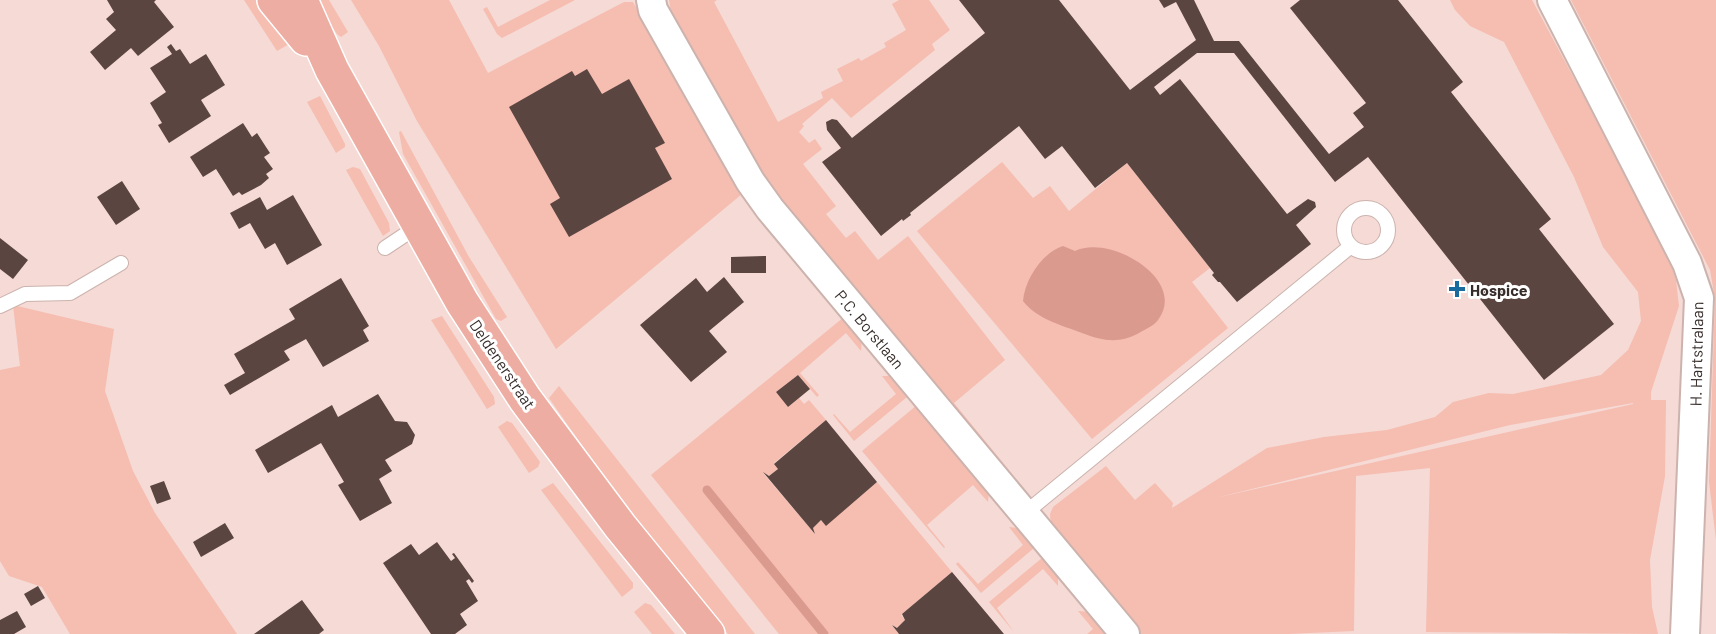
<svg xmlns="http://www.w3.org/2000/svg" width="1716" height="634" viewBox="0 0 1716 634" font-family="Barlow,sans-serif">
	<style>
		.green { fill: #f6bdb1; fill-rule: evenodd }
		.water { fill: #db9a8e }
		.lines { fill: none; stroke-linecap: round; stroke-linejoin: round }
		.stream { stroke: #db9a8e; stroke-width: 9 }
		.building { fill: #5b4541 }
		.service-casing { stroke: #ccb3ad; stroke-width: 16 }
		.minor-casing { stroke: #ccb3ad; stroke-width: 32 }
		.primary-casing { stroke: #fff; stroke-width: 36 }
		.service { stroke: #fff; stroke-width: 14 }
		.minor { stroke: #fff; stroke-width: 28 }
		.primary { stroke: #eeada2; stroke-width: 33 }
		.poi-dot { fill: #196c9d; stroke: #fff; stroke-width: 2 }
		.labels { text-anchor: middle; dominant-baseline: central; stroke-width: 6; stroke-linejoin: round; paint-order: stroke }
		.poi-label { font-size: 16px; font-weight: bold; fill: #362c2a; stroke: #fff; text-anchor: start }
		.street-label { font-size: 16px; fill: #362c2a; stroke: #fff }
	</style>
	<rect width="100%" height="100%" fill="#f5dad5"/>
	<path class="green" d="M244,0H262L289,44L277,51Z
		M314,0H329L348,32L341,37L337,34Z
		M351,0H449L488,73L624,2H633L742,194L556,349L417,121L379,46Z
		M550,0H575L502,38L497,34L483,9L487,7L498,27Z
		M669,0H717L714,2L778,122L823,98L821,92L843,81L837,69L859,58L861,61L886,47L884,43L906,30L892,4L899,0H929L950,30L932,44L935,50L851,118L832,98L802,124L804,126L799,132L809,143L815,139L822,149L803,164L836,206L826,214L846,238L855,231L878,260L908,236L1005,360L954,403L1026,491H1023L767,183L672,18Z
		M1450,0H1532L1666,250L1676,280L1679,306L1651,392V400H1666L1665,476L1650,560L1652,607L1658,634L1426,632L1430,468L1356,476L1354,631L1288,634H1141L1051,526L1050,514L1053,507L1106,466L1135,500L1155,483L1173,503L1172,508L1267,448L1324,437L1387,430L1435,417L1453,402L1489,393L1513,394L1601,375L1628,350L1641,321L1638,292L1603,247L1574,177L1504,42L1470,26L1455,10ZM1633,403V404L1215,498L1510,425Z
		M1571,0H1716V540L1709,482L1715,299L1710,270Z
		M320,96L345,144V147L336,153L307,102Z
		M401,131L469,257L507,317L501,321L496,319L403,154L399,132Z
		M1002,162L1033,198L1050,186L1069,211L1127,163L1210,268L1192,282L1228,328L1092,439L917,231Z
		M353,167L360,169L389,223L390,231L383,236L346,170Z
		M13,305L114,329L105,391L133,471L155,513L237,634H70L42,587L9,576L0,561V370L20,366Z
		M442,316L494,397L495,404L487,409L431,320Z
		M844,317L862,338L861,351L846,333L800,373L819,395L817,397L798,375L776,392L788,407L799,398L804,404L809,400L826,420L774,463L778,469L769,476L763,473L815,534L813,528L821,520L826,525L877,482L952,572L901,615L905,620L897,628L891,624L899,634H779L651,475Z
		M882,376H889L907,397L854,441L833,415L834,414L850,432L896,394Z
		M559,386L755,634H728C666,557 605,480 549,398Z
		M917,405L989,491L988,502L973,485L927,525L945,547L944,548L862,451Z
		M507,421L512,423L540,462L538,467L529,473L498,427Z
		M553,483L633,583V588L622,597L541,490Z
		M1009,527L1017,528L1034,548L981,593L956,564L958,562L978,584L1023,545Z
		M1042,558L1058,577V586L1043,569L997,608L1014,632L989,602Z
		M645,603L651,605L675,634H652L634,612Z
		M1078,611L1090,612L1109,634H1087L1093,629Z"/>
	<path class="water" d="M1063,246L1075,251C1111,234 1188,280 1158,320C1154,326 1145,329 1139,333C1119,344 1103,341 1082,333C1061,325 1037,319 1023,301C1025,279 1042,253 1063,246Z"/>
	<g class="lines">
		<path class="stream" d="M707,490L824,634"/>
	</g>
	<path class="building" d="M107,0H156L154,2L174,27L138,56L131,48L105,70L90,52L116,30L106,19L114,12Z
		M959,0H1059L1130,90L1196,40L1176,2L1164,8L1159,0H1194L1214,41H1239L1329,154L1364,127L1353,113L1366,103L1290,8L1300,0H1398L1463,82L1451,92L1551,219L1539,229L1614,324L1544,380L1368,157L1335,182L1234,53H1197L1154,87L1160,95L1180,79L1287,214L1308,199L1315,202L1316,207L1296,225L1311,244L1237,302L1220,282H1218L1212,275L1214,273L1127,163L1095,188L1062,146L1045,159L1019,126L910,213L911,215L903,221L902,219L881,236L822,162L841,148L827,130L826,122L832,119L837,120L852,138L985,33Z
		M171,44L176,51L180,49L190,64L206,54L225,85L201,100L211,116L169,143L158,125L162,123L150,103L166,92L150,68L172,54L167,47Z
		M587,69L602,94L629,79L665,143L655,148L672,179L569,237L550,204L560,198L509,107L572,71L575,76Z
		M243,123L252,137L257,133L266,147L270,153L264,157L273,169L266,174L269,178L261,185L242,195L239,192L233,196L216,169L203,177L190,157Z
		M122,181L140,209L116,225L97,197Z
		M293,195L322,245L287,265L275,243L265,249L250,223L239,229L230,213L260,197L267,210Z
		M0,238L28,260L13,279L0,269Z
		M766,256V273H731V257Z
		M724,277L744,302L709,331L727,352L691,382L640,325L696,278L707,292Z
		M341,278L369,326L363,330L369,341L323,367L306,339L284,351L290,360L230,395L224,385L245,373L234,354L295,319L289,309Z
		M798,375L810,389L788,407L776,392Z
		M378,394L395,421L407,422L415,435L412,444L385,460L392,471L379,479L392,503L360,521L338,485L344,482L321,443L268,473L255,450L332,405L338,417Z
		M826,420L877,482L826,526L821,520L813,528L815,534L763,472L769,476L778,469L774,464Z
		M164,481L171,499L157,504L150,486Z
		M225,523L234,538L201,557L193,542Z
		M437,542L451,561L455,558L452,554L454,553L474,581L472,583L469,579L466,581L478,601L460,614L467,625L455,634H431L383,563L411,544L419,555Z
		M952,572L1004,634H899L892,625L897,628L905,620L902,614Z
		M38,586L45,598L31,606L24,594Z
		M302,600L324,630L319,634H254Z
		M17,611L26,627L14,634H0V620Z"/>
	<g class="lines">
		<g class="service-casing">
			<path id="service" d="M1344 230a22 22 0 1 1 44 0a22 22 0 1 1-44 0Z
				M385,248L418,226
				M0,306L25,294L70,293L121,263
				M1024,514L1351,246"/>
		</g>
		<g class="minor-casing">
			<path id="minor" d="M651,0L653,10L750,181L770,209L1125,634
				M1552,0L1687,263L1699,298L1685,634"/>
		</g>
		<g class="primary-casing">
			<path id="primary" d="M274,0L306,39
				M301,0L332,70L462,302L525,399L620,526L708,634"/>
		</g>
		<use href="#service" class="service"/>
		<use href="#minor" class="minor"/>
		<use href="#primary" class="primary"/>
	</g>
	<path class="poi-dot" d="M1454 280h6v6h6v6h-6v6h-6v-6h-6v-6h6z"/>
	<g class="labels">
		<g class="poi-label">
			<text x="1470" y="289">Hospice</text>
		</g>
		<g class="street-label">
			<text transform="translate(870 329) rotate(50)">P.C. Borstlaan</text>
			<text transform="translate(1696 354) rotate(-89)">H. Hartstralaan</text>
			<text transform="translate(503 364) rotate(56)">Deldenerstraat</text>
		</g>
	</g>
</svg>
